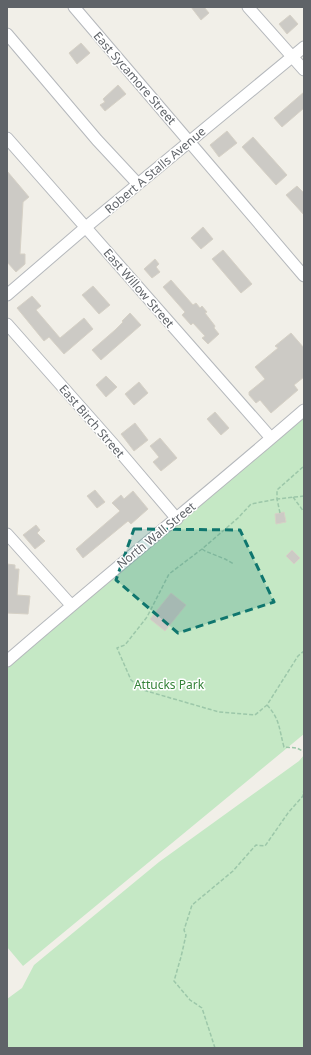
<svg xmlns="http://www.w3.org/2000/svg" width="311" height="1055" viewBox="0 0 311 1055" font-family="'Noto Sans',sans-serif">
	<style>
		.green { fill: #c5e8c5 }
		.building { fill: #cccac5; stroke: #d6d1c6 }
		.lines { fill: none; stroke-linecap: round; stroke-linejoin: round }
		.minor-casing { stroke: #b5b8bc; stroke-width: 13 }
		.path { stroke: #9cc7a9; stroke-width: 1.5; stroke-dasharray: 4 2; stroke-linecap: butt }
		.minor { stroke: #fff; stroke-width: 11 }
		.marked { fill: #0f766e; fill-opacity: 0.2; stroke: #0f766e; stroke-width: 3; stroke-dasharray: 8 5; stroke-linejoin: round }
		.labels { text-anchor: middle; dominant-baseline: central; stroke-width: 3; stroke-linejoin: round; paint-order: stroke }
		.street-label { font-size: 12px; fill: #5f6368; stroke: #fff }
		.park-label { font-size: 12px; fill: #348238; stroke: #fff }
	</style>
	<rect width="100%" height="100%" fill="#f1efe8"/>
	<path class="green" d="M304,408V734L23,966L7,947V659Z
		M304,755V1048H7V999L22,988L34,965L159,862L299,761Z"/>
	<path class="building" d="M191,7H204L209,13L201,20Z
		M290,15L298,24L287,34L279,24Z
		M81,43L90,53L77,64L69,53Z
		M118,85L126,94L105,111L100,105L105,102L103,99Z
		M304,92V108L282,127L274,118Z
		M227,131L237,143L219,157L210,145Z
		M253,137L287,175L276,185L242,147Z
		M7,171L29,197L23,202L20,254H25V264L16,272L7,262Z
		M297,186L304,193V215L286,195Z
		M203,227L213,239L201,249L191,238Z
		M223,250L252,284L241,293L212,259Z
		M155,259L159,264L156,267L160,272L152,278L144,269Z
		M171,280L193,305L196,303L200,308L202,306L207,312L205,313L215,326L214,328L219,334L208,344L202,338L205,336L193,323L191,325L182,315L185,312L163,287Z
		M93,286L110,305L99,314L82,295Z
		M32,296L41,306L36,310L60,338L84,318L93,329L64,354L49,337L44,341L17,308Z
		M130,313L141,325L101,360L92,350L115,330L123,322L122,321Z
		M291,333L304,348V377L294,385L298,390L271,413L260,400L256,403L249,395V392L265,379L255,367L278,348L275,346Z
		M106,376L117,387L106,397L96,385Z
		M139,382L148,393L134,405L125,394Z
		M215,412L229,428L221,435L207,419Z
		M135,423L148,440L134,451L121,434Z
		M160,438L177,458L161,471L153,462L159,457L150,446Z
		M95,490L105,502L97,508L87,496Z
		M133,491L148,509L131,524L128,521L83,558L76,549L120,511L112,503L121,495L124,499Z
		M284,512L286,522L276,524L275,514Z
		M36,525L40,530L37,533L45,541L35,549L23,535Z
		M292,550L300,558L294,564L286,556Z
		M7,564L15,565V569H19L17,595L30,596L28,614L7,613Z
		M171,593L186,605L165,631L150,619Z"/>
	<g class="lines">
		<g class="minor-casing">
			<path id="minor" d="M74,7L304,276
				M248,7L304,70
				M7,34L97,140L138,184
				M7,138L271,438
				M7,295L86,227L304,47
				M7,324L114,445L177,519
				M7,534L71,605
				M7,661C105,576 206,495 304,410"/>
		</g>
		<path class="path" d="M304,496L277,499L251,504L238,518L202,549L169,574L147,617L125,645L117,648L131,680L143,690L219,712L255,715L267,705L298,656L304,651
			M293,497L304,512
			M280,513L277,499V490L304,466
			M202,549L205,551L225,559L234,564
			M267,705C280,719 279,729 284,747L297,748L304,752
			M215,1048L202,1008L190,1000L174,981L181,957L186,935L184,930L192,905L233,871L256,845L265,846L288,813L303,796L304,788"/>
		<use href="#minor" class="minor"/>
	</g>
	<path class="marked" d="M134,529L240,530L274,602L178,633L116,580Z"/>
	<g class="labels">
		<g class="street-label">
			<text transform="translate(135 78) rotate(49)">East Sycamore Street</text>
			<text transform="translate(155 170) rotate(-40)">Robert A Stalls Avenue</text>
			<text transform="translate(139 288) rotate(49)">East Willow Street</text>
			<text transform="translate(92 421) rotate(49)">East Birch Street</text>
			<text transform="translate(156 535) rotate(-39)">North Wall Street</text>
		</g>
		<g class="park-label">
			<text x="169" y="684">Attucks Park</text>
		</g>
	</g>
	<rect width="311" height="1055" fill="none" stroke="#5f6368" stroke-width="16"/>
</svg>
